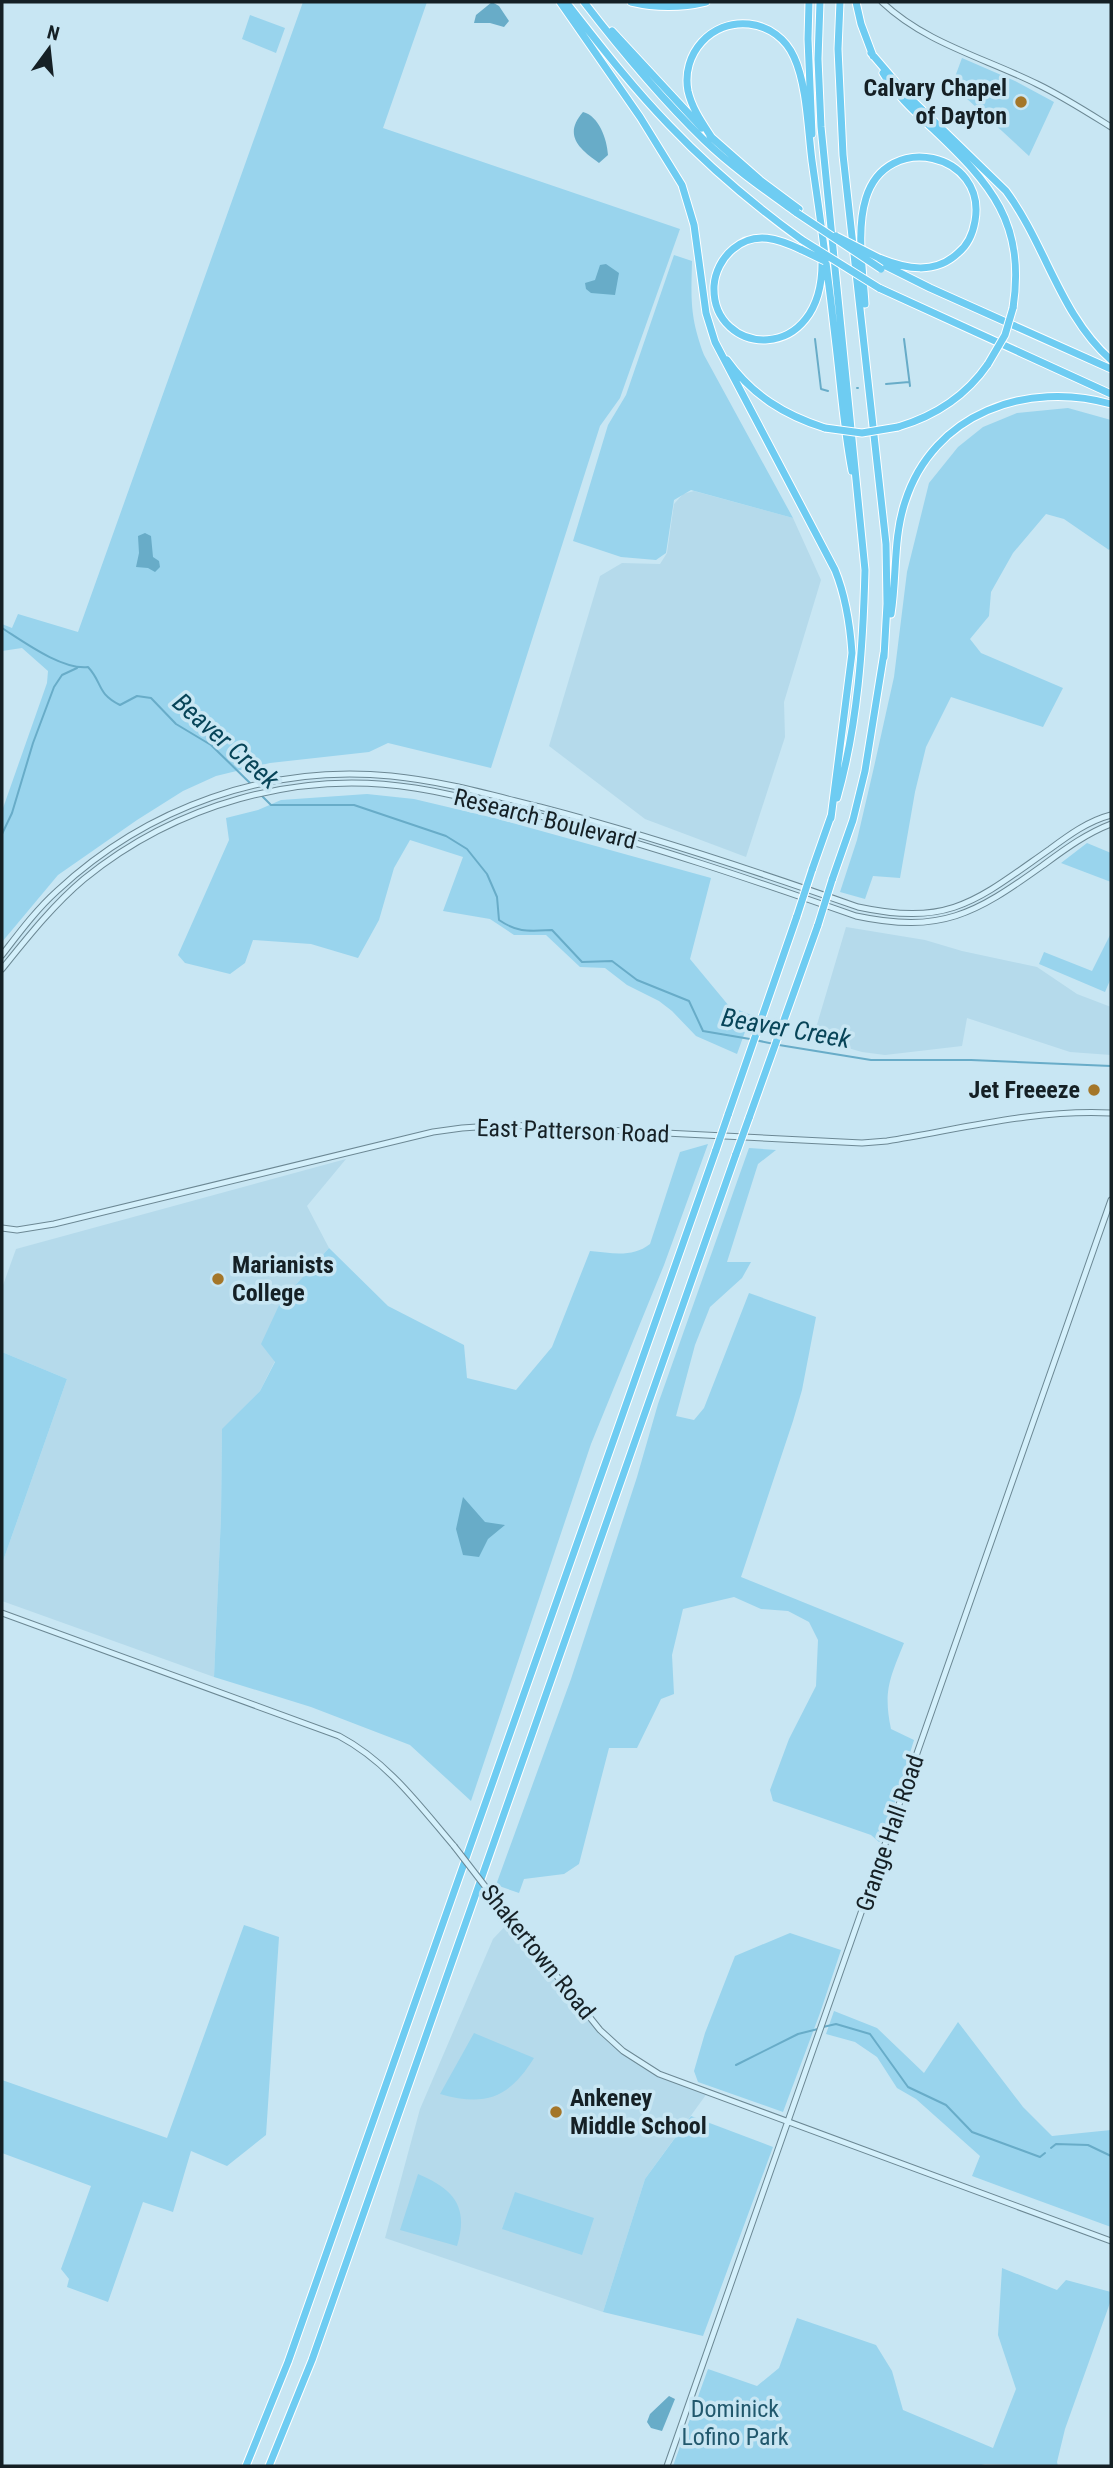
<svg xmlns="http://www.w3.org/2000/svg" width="1113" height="2468" viewBox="0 0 1113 2468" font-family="'Roboto Condensed',sans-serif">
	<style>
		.built { fill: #b5daeb }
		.green { fill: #99d4ed }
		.water { fill: #68acc8 }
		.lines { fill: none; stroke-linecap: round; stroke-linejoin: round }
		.stream { stroke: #68acc8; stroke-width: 2 }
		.secondary-casing { stroke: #6c8894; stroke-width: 7 }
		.highway-casing { stroke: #fff; stroke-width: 9 }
		.secondary { stroke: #d4f0fb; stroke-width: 5 }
		.highway { stroke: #6eccf2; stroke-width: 7 }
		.secondary-bridge-casing { stroke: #6c8894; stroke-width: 7; stroke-linecap: butt }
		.highway-bridge-casing { stroke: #fff; stroke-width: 9; stroke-linecap: butt }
		.secondary-bridge { stroke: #d4f0fb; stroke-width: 5 }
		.highway-bridge { stroke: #6eccf2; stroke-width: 7 }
		.poi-dot { fill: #a47629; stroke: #c8e6f3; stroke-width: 2.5 }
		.labels { text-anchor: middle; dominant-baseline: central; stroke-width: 7; stroke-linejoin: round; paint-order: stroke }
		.poi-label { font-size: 24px; font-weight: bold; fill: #152025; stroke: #c8e6f3; text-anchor: end }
		.street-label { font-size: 24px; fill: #152025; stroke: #c8e6f3 }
		.park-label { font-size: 24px; fill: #21586d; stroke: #c8e6f3 }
		.water-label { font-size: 26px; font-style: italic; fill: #074458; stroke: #c8e6f3 }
	</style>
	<rect width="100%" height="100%" fill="#c8e6f3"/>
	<path class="built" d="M694,491L793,518L821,580L784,702L785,737L746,857L645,819L549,746L600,576L622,563L660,564L667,553L674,504L683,494Z
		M846,927L925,940L962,951L1037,967L1077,994L1111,1007V1055L1070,1052L967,1018L962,1046L885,1055L862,1052L813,1038Z
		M346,1159L307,1206L329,1248L281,1301L275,1361L260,1391L222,1430L221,1516L214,1677L2,1601V1564L67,1379L2,1352V1288L16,1249Z
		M512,1919L600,2029L623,2051L659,2074L708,2092L645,2179L603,2312L385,2238L420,2109L493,1939Z"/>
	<path class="green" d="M303,2H427L383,128L680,229L620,398L600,426L491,768L388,743L369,752L270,763L216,776L183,791L137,820L58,875L2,942V811L47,683L48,671L22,648L2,651V624L12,628L18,614L78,632Z
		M250,15L285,28L276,53L242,39Z
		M962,58L1015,81L1054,102L1029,156L952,85Z
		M674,255L692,261C691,301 690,317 704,355L793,518L691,490L674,500L666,553L656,560L621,557L573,541L608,425L626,395Z
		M1068,408L1111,420V548L1109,550L1064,519L1046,514L1013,553L991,592L989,616L970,639L981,653L1063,688L1043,727L951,697L926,747L915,792L900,878L873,876L865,899L840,892L857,840L874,767L894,677L907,572L929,483L958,447L983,427L1017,413Z
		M367,794L414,799L494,818L711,878L690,959L729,1006L751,1015L737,1054L696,1036L672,1011L659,1001L627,985L605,968L580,967L546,935H514L490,919L443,911L463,857L410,840L394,868L379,920L358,958L311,944L253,940L245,963L230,974L185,963L178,955L229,840L226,818L258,810L281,800Z
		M1087,843L1111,853V882L1061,863Z
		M1111,933V978L1105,992L1039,964L1044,952L1092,971Z
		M708,1144L664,1265L591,1444L471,1801L410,1745L311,1707L214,1677L221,1516L222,1429L260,1391L275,1362L261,1344L281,1301L329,1248L388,1306L464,1345L467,1378L516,1390L552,1347L590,1251C612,1253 632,1258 650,1244L680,1152Z
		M749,1148L776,1150L758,1164L727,1262H751L742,1278L710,1307L695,1345L676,1416L694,1420L704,1408L749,1293L816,1317L802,1390L793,1421L741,1577L904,1643C890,1678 883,1691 891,1729L914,1740L884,1837L879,1842L871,1835L773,1801L770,1790L789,1739L816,1686L818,1640L809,1622L788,1611L761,1609L734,1597L683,1609L672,1655L674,1694L661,1699L637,1748H609L579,1864L564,1874L524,1879L519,1893L496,1885L571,1679L637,1477L658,1404Z
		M2,1352L67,1379L2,1564Z
		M244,1925L279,1937L266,2135L227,2166L191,2151L173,2212L143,2202L108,2302L67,2287L69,2279L61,2269L91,2186L2,2153V2080L167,2138Z
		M790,1933L841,1950L820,2013L783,2112L698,2082L694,2071L705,2033L735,1956Z
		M834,2011L877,2028L924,2073L958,2022L1023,2107L1052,2136L1111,2130V2227L972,2176L980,2156L916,2099L897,2088L877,2057L855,2042L826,2034Z
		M474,2033L534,2058C509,2098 486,2107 440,2094Z
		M691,2116L773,2147L703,2336L603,2312L645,2179Z
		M418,2174C454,2189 469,2207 457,2246L400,2230Z
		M515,2192L594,2218L582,2255L502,2229Z
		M1002,2268L1057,2290L1066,2280L1111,2292V2300L1065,2429L1057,2462L1058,2466L985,2464L977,2466H673L708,2369L757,2386L779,2368L797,2318L876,2345L892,2371L903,2410L993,2448L1016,2389L998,2335Z"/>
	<path class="water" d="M492,2L499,6L509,21L504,27L490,23H474L476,15Z
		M583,112C599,116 607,139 608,155L599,163C579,149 563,135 583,112Z
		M606,264L619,273L615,295L591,293L586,289L585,283L595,280L600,265Z
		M145,533L151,536L153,557L159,561L160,567L155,572L148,568L136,567L139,553L138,536Z
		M463,1497L485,1522L505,1525L488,1539L479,1557L463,1555L456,1529Z
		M669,2396L675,2399L662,2431L651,2428L647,2422L650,2414Z"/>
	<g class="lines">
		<path class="stream" d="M815,339L821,389L828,391
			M904,339L910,386
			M886,384L909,382
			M857,388H858
			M2,628C24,642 62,670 88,667C103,683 96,693 120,705L137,696L151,698L176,724L211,745L251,784
			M262,796L271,805H354L446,836L467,849L487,874L497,897L499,920C518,933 529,931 552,930L582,962L612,961L637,980L689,1001L703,1031L750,1039
			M2,834L12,813L33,743L54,687L62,675L77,668
			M755,1040L774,1044
			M779,1045L871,1060H971L1111,1066
			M823,2027L836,2024L870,2034L908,2087L946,2105L972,2132L1040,2157L1045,2153
			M736,2065L798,2034L818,2029
			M1051,2148L1056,2144L1088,2145L1111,2156"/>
		<g class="secondary-casing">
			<path id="secondary" d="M882,2C925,43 985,58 1037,84C1062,96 1087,112 1111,127
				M2,955C19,933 36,910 57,891C147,807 268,764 391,776C442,781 491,795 540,807C648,835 753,870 858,907C951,927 977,900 1050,849C1069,835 1088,821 1111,815
				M2,969C27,938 53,905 84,879C175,805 298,769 415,788C458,795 501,806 544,817C650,845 753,880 856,916C941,934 975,914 1042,866C1064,850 1085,834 1111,824
				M2,1228L17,1230L54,1224L433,1132L462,1128L507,1125L862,1143L887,1141C961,1129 1035,1109 1111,1113
				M2,1613L339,1736C388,1762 419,1805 454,1846
				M491,1894L600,2030L623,2051L659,2074L1111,2241
				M667,2466L1111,1200"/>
		</g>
		<g class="highway-casing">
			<path id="highway" d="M560,2L640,117L682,185L694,225L706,313L715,342L835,570C846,597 850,624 852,653L831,818
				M566,2C599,44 632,87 669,125C710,168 755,206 802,240
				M584,2C621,50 660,97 704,140C732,167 765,190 797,213
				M631,2C656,8 681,8 706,2
				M809,2L808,39L812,134
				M820,2L818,59L821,127L865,570C863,646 858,724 837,798
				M840,2L838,49L843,155L886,544L887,604L884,657
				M856,2L861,24L873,56
				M612,31L702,128
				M871,53L907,95L1006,191C1046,245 1060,315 1111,360
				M883,73C896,95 915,112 933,129C991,184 1026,223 1013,308
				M710,136L760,180L799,209
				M712,138C703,124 692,109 688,91C681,54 711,20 749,24C769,26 786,39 794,57C807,85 808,130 812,161C821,222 829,283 836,345C841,387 844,430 852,471
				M802,250C779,239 755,230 733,249C722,258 715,272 714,286C711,357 824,367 822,260
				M880,263L930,288L1111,369
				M879,288L1111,394
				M865,304C863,270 856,230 866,198C887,130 987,153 975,221C973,233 968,245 958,253C935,275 906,269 879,258
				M727,360C752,395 784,415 825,428
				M898,427C935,416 966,396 988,364
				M891,614C897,576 893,538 905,502C933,413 1028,380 1111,404
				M812,870L831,816
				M832,880L853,820L865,771L884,653
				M728,1115L797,916
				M749,1118L818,925
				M246,2466L288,2362L716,1150
				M269,2466L312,2360L736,1154"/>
		</g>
		<use href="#secondary" class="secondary"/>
		<use href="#highway" class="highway"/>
		<g class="secondary-bridge-casing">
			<path id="secondary-bridge" d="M454,1846L491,1894"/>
		</g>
		<g class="highway-bridge-casing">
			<path id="highway-bridge" d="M797,213L881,269
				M836,236L879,258
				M802,240L879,288
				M802,250L825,261
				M988,364L1005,335L1013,308
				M825,428L862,433L898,427
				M797,916L812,870
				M818,925L832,880
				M716,1150L728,1115
				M736,1154L749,1118"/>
		</g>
		<use href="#secondary-bridge" class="secondary-bridge"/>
		<use href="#highway-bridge" class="highway-bridge"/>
	</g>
	<g class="poi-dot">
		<circle cx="1021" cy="102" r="7"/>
		<circle cx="1094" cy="1090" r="7"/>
		<circle cx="218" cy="1279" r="7"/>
		<circle cx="556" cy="2112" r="7"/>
	</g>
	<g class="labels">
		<g class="poi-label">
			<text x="1007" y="88">Calvary Chapel<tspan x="1007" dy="28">of Dayton</tspan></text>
			<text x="1080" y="1090">Jet Freeeze</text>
			<text x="232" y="1265" text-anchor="start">Marianists<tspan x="232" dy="28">College</tspan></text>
			<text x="570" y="2098" text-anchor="start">Ankeney<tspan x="570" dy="28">Middle School</tspan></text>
		</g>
		<g class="street-label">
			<text transform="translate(545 819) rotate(14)">Research Boulevard</text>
			<text transform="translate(573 1131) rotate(2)">East Patterson Road</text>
			<text transform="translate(890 1833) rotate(-71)">Grange Hall Road</text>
			<text transform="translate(538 1952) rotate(51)">Shakertown Road</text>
		</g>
		<g class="park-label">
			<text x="735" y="2409">Dominick<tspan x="735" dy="28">Lofino Park</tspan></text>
		</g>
		<g class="water-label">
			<text transform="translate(226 741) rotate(41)">Beaver Creek</text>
			<text transform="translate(786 1028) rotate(10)">Beaver Creek</text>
		</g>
	</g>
	<rect width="1113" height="2468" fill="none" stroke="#152025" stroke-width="7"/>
	<g transform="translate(49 49) rotate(15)" stroke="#c8e6f3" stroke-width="5" paint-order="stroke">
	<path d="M0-5L12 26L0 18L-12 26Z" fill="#152025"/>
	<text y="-10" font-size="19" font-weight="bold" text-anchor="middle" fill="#152025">N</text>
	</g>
</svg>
